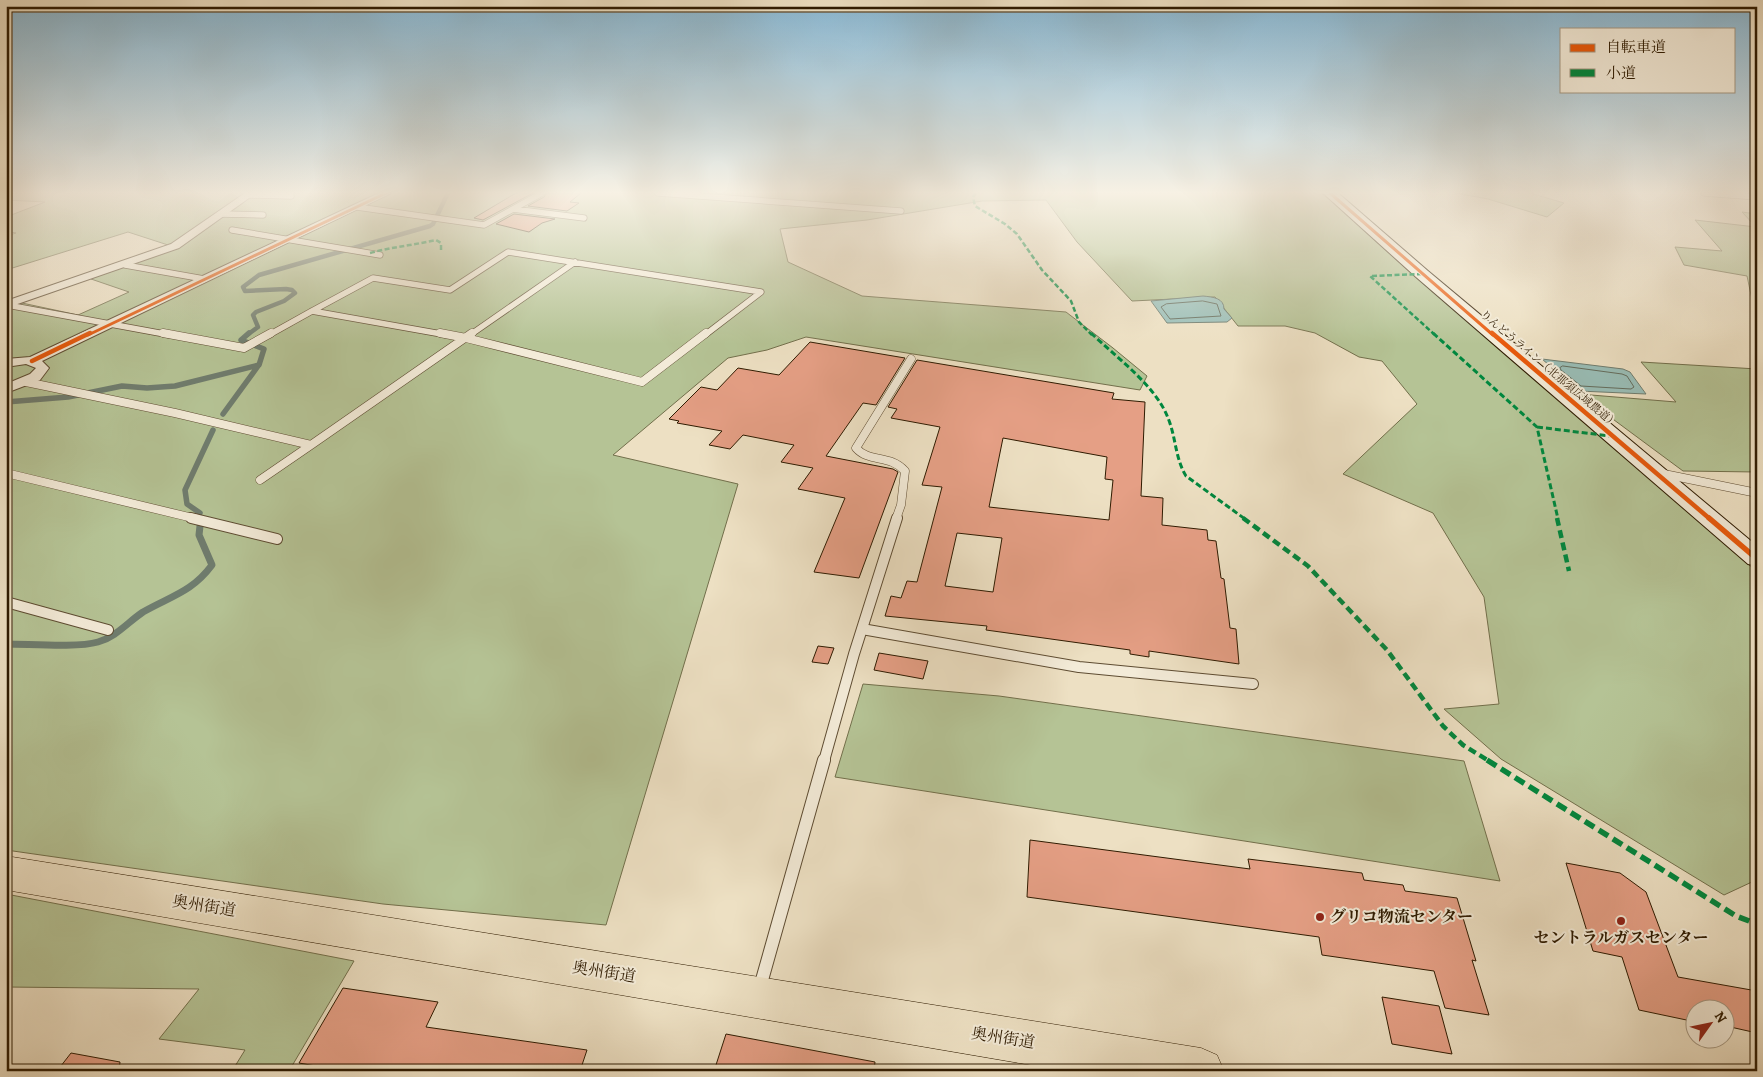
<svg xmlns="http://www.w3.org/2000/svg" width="1763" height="1077" viewBox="0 0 1763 1077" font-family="Alegreya,'Noto Serif JP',serif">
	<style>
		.green { fill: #b5c395; stroke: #726f4b }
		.water { fill: #99bdb6; stroke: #6f7c6e }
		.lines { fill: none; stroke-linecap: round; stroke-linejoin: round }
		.shore { stroke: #646c5c; stroke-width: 1 }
		.stream-far2 { stroke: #6f7c6e; stroke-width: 4.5 }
		.stream-far1 { stroke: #6f7c6e; stroke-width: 5.5 }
		.stream { stroke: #6f7c6e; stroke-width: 7 }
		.building { fill: #e59f85; stroke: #2f1b01; fill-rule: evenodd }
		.lane-far3-casing { stroke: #5e4c32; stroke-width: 7 }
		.lane-far2-casing { stroke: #5e4c32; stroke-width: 9 }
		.lane-far1-casing { stroke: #5e4c32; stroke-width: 12 }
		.lane-casing { stroke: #5e4c32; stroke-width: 14 }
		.street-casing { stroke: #5e4c32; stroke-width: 2 }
		.secondary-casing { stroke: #2f1b01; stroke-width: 2 }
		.highway-casing { stroke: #2f1b01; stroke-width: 1 }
		.lane-far3 { stroke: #f3ebd8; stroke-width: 5.5 }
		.lane-far2 { stroke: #f3ebd8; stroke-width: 8 }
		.lane-far1 { stroke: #f3ebd8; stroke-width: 10 }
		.lane { stroke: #f3ebd8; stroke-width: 12 }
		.street { fill: #f3ebd8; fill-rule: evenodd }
		.secondary { fill: #f3ebd8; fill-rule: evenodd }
		.highway { fill: #ede0c3; fill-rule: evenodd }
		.quiet-far3 { stroke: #00873e; stroke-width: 2.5; stroke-dasharray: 5 2.5; stroke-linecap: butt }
		.quiet-far2 { stroke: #00873e; stroke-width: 3; stroke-dasharray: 6 3; stroke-linecap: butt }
		.quiet-far1 { stroke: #00873e; stroke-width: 4.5; stroke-dasharray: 8 4.5; stroke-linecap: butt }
		.quiet { stroke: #00873e; stroke-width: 5.5; stroke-dasharray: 11 5.5; stroke-linecap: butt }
		.cycleway-far2-casing { stroke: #f3ebd8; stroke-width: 5 }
		.cycleway-far1-casing { stroke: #f3ebd8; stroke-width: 7 }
		.cycleway-casing { stroke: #f3ebd8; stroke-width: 9 }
		.cycleway-far2 { stroke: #e8590c; stroke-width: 3 }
		.cycleway-far1 { stroke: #e8590c; stroke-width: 4.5 }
		.cycleway { stroke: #e8590c; stroke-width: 5.5 }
		.poi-dot { fill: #8f2418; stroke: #f3ebd8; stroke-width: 2 }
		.labels { text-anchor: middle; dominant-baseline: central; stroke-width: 4; stroke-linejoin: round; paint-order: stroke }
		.far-street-label { font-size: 11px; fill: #2f1b01; stroke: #f3ebd8 }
		.near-street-label { font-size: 16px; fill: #2f1b01; stroke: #f3ebd8 }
		.near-poi-label { font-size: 16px; font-weight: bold; fill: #2f1b01; stroke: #f3ebd8; text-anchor: start }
	</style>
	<rect width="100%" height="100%" fill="#ede0c3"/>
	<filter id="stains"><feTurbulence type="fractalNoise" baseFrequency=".004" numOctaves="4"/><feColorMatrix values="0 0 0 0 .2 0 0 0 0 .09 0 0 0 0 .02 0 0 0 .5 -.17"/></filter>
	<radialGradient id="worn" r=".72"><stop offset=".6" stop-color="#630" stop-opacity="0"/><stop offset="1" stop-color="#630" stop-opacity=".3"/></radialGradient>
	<path class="green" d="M6,193H1321L1343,210L1757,572V882L1754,881L1724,895L1501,759L1444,709L1499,704L1484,597L1433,513L1343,474L1417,404L1382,361L1359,357L1315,333L1285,326H1238L1215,297L1132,301L1077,242L1046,200L982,201L867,220L780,229L788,262L862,296L1066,312L1113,348L1147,376L1140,390L806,337L767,350L728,358L613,455L738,484L606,925L383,904L6,850V307L22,303L78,315L129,292L91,279L168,245L128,232L6,270V236L16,233L6,231V217L45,202L6,200Z
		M1455,193H1530L1564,203L1547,217L1488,199Z
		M1742,212L1757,214V323L1747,276L1684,265L1675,247L1722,251L1695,220L1756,227Z
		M1641,362L1757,369V472L1683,471L1579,394L1676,402Z
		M863,684L999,696L1464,761L1500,881L835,777Z
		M6,894L354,961L289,1071H232L245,1050L159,1039L199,989L6,987Z"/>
	<path class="water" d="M1203,296C1213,297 1224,298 1224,309L1232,318L1227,322L1167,323L1151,301Z
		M1542,359L1623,369L1630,372L1646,394L1579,391Z"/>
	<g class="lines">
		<path class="shore" d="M1203,301L1217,304L1221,316L1170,319L1161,307L1166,304Z
			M1563,366L1622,374L1627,376L1634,387L1631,389L1581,386L1561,370L1560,368Z"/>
		<path class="stream-far2" d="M247,335L258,327L253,315L256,312L284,301L295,293L292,290L286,289L245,291L243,287L259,275L430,226L433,224L448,193"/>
		<path class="stream-far1" d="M6,402L68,397L122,386L147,388L175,386L259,365L264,349L241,340L249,333
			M223,414L258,366
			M200,513L187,504L185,490L213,430"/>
		<path class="stream" d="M6,644C30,644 77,648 98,642C116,637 128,622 143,612C171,596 192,592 212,565L199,535L200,526"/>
	</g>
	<path class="building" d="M516,193H533L483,220L474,218Z
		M547,193H581L570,202L579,203L567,211L528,206L544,197Z
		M514,214L555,219L542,223L529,232L496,224Z
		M810,342L905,358L876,405L863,403L826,456L893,469L898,472L859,578L814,572L845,498L798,489L813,468L781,462L794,445L743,435L730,449L709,445L722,431L677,423L679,421L669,419L701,387L717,390L738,368L779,375Z
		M917,360L1114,393L1112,399L1145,402L1141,496L1163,498L1162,525L1207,530L1208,540L1216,541L1221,578L1224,579L1230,628L1236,629L1239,664L1149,651V657L1130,654V650L986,630L987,626L885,616L891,596L901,598L907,581L917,582L942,487L922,485L940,427L891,418L897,409L888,407ZM1003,438L1107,457L1105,479L1113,480L1109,520L989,507ZM957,533L1002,538L993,592L945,586Z
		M818,646L834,648L828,664L812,662Z
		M879,653L928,661L923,679L874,670Z
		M1030,840L1250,869L1248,859L1362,873L1364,880L1403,885L1405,891L1457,898L1476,961L1472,960L1489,1015L1445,1008L1434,971L1322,955L1319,937L1027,897Z
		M1566,863L1620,873L1646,892L1678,977L1757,991V1033L1726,1026V1010H1696V1022L1639,1010L1622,957L1593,951Z
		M343,988L438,1002L426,1027L587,1050L580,1071H344L299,1063Z
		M1382,997L1439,1006L1452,1054L1392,1044Z
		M726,1034L875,1062L874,1071H727L715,1068Z
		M71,1053L120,1062L119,1071H57Z"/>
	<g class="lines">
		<g class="lane-far3-casing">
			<path id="lane-far3" d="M658,193L901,211
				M1704,193L1757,197
				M249,195L291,196
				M357,207L484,225L542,193
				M513,209L584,218
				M220,214L263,215
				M232,230L380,255
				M125,265L204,279
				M7,305L170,335
				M312,311L447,335
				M312,311L373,278L450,290L508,252L761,292L705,335
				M269,335L312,311
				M470,335L575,262"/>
		</g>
		<g class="lane-far2-casing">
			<path id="lane-far2" d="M163,333L244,348L271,333
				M440,333L466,338L642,382L706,333
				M26,382L175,413L311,445L472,333
				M6,473L197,519
				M1664,474L1757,493
				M260,480L311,445
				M896,519L901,505L905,471C890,454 869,463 856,448L911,359"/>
		</g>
		<g class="lane-far1-casing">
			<path id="lane-far1" d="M191,518L277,539
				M6,602L108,630
				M862,629L1079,667L1253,684
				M824,761L854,654L897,518"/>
		</g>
		<g class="lane-casing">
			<path id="lane" d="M760,987L824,760"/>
		</g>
		<g class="street-casing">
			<path id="street" d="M245,193H256L179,248L6,308V301L171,244Z
				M379,193H391L42,361L49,368L40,380L6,393V384L30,374L36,368L26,364L6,367V359L30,357Z"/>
		</g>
		<g class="secondary-casing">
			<path id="secondary" d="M1323,193H1338L1428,271L1757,546V566L1748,564L1416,277Z"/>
		</g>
		<g class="highway-casing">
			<path id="highway" d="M6,856L1201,1048L1217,1055L1224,1071H1066L6,890Z"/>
		</g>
		<use href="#lane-far3" class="lane-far3"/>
		<use href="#lane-far2" class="lane-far2"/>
		<use href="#lane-far1" class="lane-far1"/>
		<use href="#lane" class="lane"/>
		<use href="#street" class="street"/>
		<use href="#secondary" class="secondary"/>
		<use href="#highway" class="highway"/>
		<path class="quiet-far3" d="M976,193L973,197L975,206L1005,224L1017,234L1042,270L1071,301L1079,322L1092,335
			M370,253C392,247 414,245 436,240L441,243V250
			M1422,274L1370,276L1435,335"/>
		<path class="quiet-far2" d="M1091,333C1116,357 1156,386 1168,418C1176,437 1175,458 1186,476L1245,519
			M1433,333L1537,427L1558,519
			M1537,427L1610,436"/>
		<path class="quiet-far1" d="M1243,518L1308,566L1387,650L1443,726L1463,745L1489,761
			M1557,518L1569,571"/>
		<path class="quiet" d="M1487,760L1736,916L1757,924"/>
		<g class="cycleway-far2-casing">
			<path id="cycleway-far2" d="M1330,193L1493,335
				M88,335L386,193"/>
		</g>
		<g class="cycleway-far1-casing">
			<path id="cycleway-far1" d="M1492,333L1710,519
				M32,361L90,333"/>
		</g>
		<g class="cycleway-casing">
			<path id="cycleway" d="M1709,518L1757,559"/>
		</g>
		<use href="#cycleway-far2" class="cycleway-far2"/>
		<use href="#cycleway-far1" class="cycleway-far1"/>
		<use href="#cycleway" class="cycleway"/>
	</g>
	<linearGradient id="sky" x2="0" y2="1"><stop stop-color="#88b8d4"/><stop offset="0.56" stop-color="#f7f1e4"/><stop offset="1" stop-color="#f7f1e4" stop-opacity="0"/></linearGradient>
	<rect width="1763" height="344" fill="url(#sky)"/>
	<g class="poi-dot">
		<circle cx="1320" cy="917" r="5"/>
		<circle cx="1621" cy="921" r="5"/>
	</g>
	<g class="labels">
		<g class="far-street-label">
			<text transform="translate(1549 369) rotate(40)">りんどうライン（北那須広域農道）</text>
		</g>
		<g class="near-street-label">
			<text transform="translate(204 906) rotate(9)">奥州街道</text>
			<text transform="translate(604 972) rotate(9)">奥州街道</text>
			<text transform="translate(1003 1038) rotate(9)">奥州街道</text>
		</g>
		<g class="near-poi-label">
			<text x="1330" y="917">グリコ物流センター</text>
			<text x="1621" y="938" text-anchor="middle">セントラルガスセンター</text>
		</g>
	</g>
	<rect width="1763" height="1077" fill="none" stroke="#ede0c3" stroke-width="25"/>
	<rect x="8" y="8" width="1748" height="1062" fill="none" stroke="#2f1b01" stroke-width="2.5"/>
	<rect x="12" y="12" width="1738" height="1052" fill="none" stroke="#2f1b01"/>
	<rect x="1560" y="28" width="175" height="65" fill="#f3ebd8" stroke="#a59882"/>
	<rect x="1570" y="44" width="25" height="8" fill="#e8590c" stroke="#a59882"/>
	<text x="1606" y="52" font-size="15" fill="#2f1b01">自転車道</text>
	<rect x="1570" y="69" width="25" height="8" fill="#00873e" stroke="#a59882"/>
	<text x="1606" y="78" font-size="15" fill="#2f1b01">小道</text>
	<g transform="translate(1710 1024) rotate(57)"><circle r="24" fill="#f3ebd8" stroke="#a59882"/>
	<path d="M0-4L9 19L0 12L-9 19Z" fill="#8f2418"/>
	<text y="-8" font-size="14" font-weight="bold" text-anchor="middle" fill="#2f1b01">N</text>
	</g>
	<rect width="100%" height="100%" filter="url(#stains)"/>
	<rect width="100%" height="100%" fill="url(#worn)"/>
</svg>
